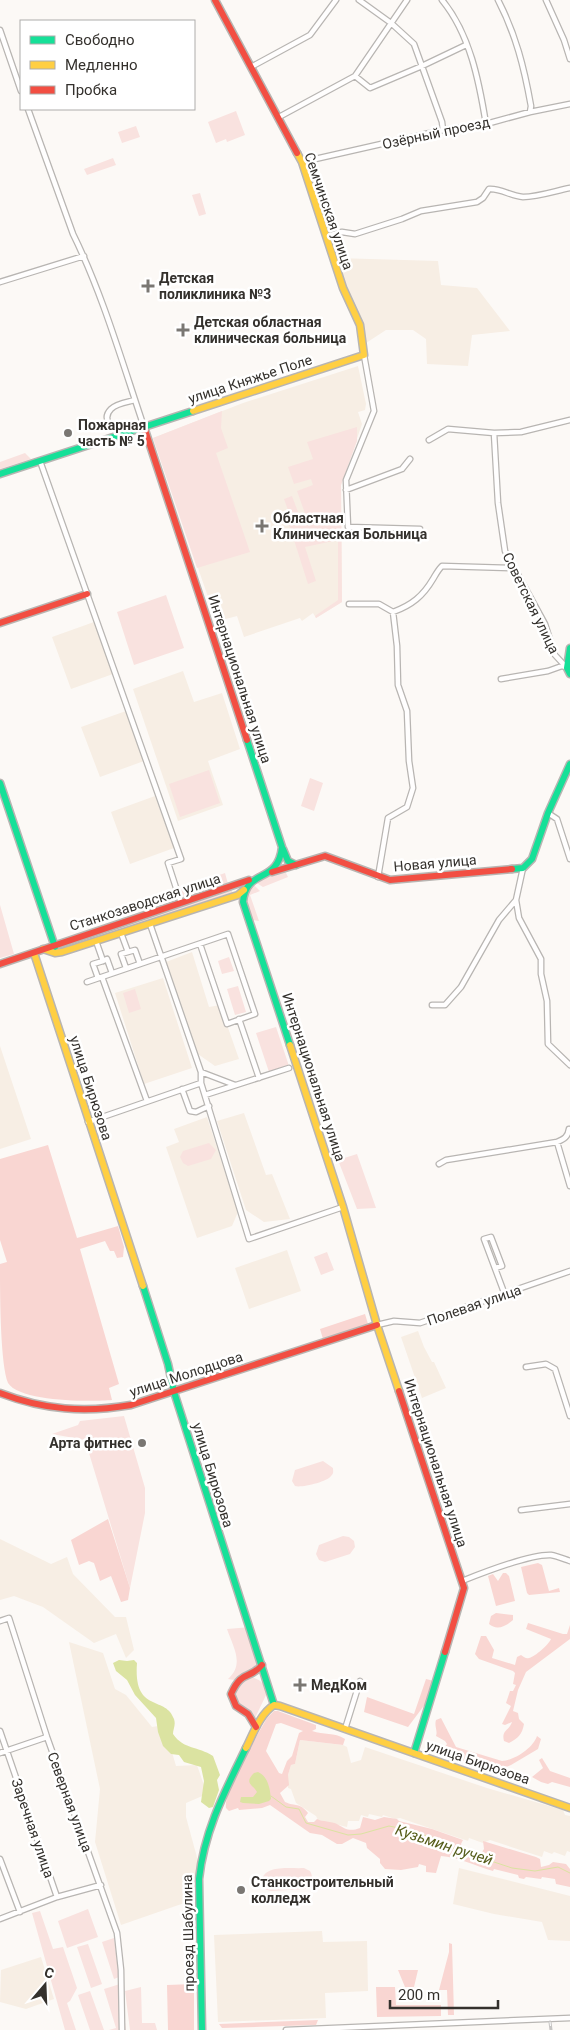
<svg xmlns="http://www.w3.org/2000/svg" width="570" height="2030" viewBox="0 0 570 2030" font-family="Roboto,sans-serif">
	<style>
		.built { fill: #f7eee4 }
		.green { fill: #f9e2df }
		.forest { fill: #f9d6d2; fill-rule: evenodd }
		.water { fill: #dbe3a1 }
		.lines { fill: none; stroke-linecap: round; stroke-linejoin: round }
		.stream { stroke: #dbe3a1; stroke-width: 1 }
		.street-casing { stroke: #b8b5b2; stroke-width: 7 }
		.fast-casing { stroke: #b8b5b2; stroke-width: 9 }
		.slow-casing { stroke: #b8b5b2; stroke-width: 9 }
		.jam-casing { stroke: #b8b5b2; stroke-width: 9 }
		.street { stroke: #fffefe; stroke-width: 4.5 }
		.fast { stroke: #16e098; stroke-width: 6 }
		.slow { stroke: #ffcf43; stroke-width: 6 }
		.jam { stroke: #f24e42; stroke-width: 6 }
		.rail-casing { stroke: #c6c4c3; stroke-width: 3 }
		.rail { stroke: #fff; stroke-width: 1; stroke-dasharray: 4; stroke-linecap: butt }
		.poi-dot { fill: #7a7773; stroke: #fff; stroke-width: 2 }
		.labels { text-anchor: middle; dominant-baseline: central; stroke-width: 5; stroke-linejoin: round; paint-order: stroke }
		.street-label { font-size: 14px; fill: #34312d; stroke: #fff }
		.poi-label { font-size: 14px; font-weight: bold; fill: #34312d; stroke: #fff; text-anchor: start }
		.water-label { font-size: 15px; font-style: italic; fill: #565d1b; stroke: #fff }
	</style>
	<rect width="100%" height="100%" fill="#fcf9f6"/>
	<path class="built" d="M336,258L438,261L441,285L477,288L510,331L472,335L468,366L427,364L426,339L413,330H386L366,343L363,326L346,291Z
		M358,366L366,404L365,410L358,412L362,424L341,485L342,602L316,618L313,613L302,621L300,618L244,637L237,616L222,620V618L216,620L153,438L243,403Z
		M94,622L113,674L71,689L52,637Z
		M183,671L194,702L222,693L240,749L208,761L223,805L178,821L133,689Z
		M126,711L144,761L100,777L81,727Z
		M155,796L174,848L130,864L111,812Z
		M192,952L209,1007L220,1005L239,1059L215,1066L195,1052L166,962Z
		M163,978L192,1068L144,1084L115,993Z
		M0,1046L31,1139L0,1149Z
		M244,1113L266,1175L272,1174L290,1219L264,1222L246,1210L217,1121Z
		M207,1117L238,1212L232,1226L197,1238L166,1147L179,1142L174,1129Z
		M287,1250L301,1291L249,1309L235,1268Z
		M418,1331L424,1347L432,1362H434L446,1388L422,1398L401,1337Z
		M0,1539L51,1564L67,1557L73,1574L115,1617H126L134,1650L126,1658L116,1634L94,1643L43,1607L14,1596L0,1600Z
		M69,1642L103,1653L115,1689L126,1695L152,1727L164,1725L176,1766L197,1765L207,1794L186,1803V1817L198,1861L193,1900L121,1925L95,1842L100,1789Z
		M300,1740L343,1745L347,1747L351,1763L361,1760L365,1747L487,1788L563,1810L565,1815L570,1816V1852L567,1851L565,1856L554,1852L552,1854L544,1851L542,1857L490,1840L483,1843L469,1838L468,1841L400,1818L395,1819L383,1815L382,1817L369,1814L368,1817L361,1815L359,1821H348L347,1827L318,1820L316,1816L296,1803L291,1789L288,1788V1775L291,1765L295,1764Z
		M459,1868L570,1896V1941L548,1940L542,1922L494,1914L453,1904Z
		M322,1931L323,1942L367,1941L368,1991L325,1993L326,2018L218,2022L214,1935Z
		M41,1957L54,1999L26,2009L0,2002L1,1970Z"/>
	<path class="green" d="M236,111L245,135L227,142L226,139L216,143L208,122Z
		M136,126L140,137L122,143L118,132Z
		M113,158L116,165L87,175L84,169Z
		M200,193L206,214L199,216L192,195Z
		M222,411L221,428L228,448L216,453L250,552L197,568L153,438Z
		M357,427V441L341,485L342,602L316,618L315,616L338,600V540L305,547L316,581L308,584L286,515L289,513L284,499L292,496L301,520L307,519L297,491L313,485L311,479L294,484L288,467L313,459L307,442Z
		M25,453L31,459L0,469V462Z
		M166,595L184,648L134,665L117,612Z
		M209,770L220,803L180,817L169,784Z
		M310,778L323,783L314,811L301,806Z
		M285,871L288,877L263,887L255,882Z
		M225,873L228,884L182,899L179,889Z
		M253,884L260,891L250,895L259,921L252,920C248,907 242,895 253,884Z
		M231,888L233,894L58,952L56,947Z
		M0,905L14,954L0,958Z
		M229,957L234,971L222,974L218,961Z
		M238,986L246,1012L235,1015L227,989Z
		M135,989L141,1009L129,1013L123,993Z
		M276,1027L289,1066L269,1072L256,1033Z
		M209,1143L216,1150L211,1159L188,1166L183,1163L180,1157L183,1151Z
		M357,1154L376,1208L357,1209L338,1160Z
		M327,1252L334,1270L321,1275L314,1257Z
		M124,1416L145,1488V1513L130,1588L85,1440L52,1434L78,1425L80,1421Z
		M323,1461L333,1468C333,1472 334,1473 331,1476C327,1482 301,1488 295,1486L292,1481L295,1470Z
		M343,1536L349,1537L354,1541L355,1547L350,1554L325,1562L319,1560L316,1554L319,1545Z
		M251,1627L261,1665L247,1671L234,1680L228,1679C245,1664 233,1647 227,1629Z
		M249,1677C259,1678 265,1683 267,1693L255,1718C250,1708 227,1702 236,1686C239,1681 244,1678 249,1677Z
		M304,1868L310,1871C314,1878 312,1884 306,1889L271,1891L264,1889L261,1882C264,1864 290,1869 304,1868Z
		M88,1909L98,1937L67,1948L58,1921Z
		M40,1911L53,1949L63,1947L77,1988L70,2001L67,2003L76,2030H65L32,1913Z
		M114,1938L119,1977L114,1979L102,1942Z
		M88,1944L102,1984L91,1988L77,1947Z
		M120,1984L126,2030H109L116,2028L104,1989Z
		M141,1987L142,2023H155L157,2030H130L125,1991Z
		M90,1991L104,2030H90L78,1995Z"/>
	<path class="forest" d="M48,1145L77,1238L118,1226L124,1247L123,1257L117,1258L114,1251H110L105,1241L80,1249L119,1384L109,1388L112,1400C91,1402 20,1402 8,1383C0,1363 0,1290 0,1264L7,1262L0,1240V1159Z
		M365,1314L368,1324L323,1339L320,1329Z
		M108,1519L130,1588L128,1600L121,1602L111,1576L100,1581L94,1563L89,1561L79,1565L71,1540Z
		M538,1563L542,1565L549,1591L559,1588L560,1592L529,1595L527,1593L521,1567Z
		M503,1573H506L509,1576L515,1601L496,1606L488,1576L493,1574L498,1581Z
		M496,1613L513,1615V1620C506,1626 497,1631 489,1624L491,1616Z
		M528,1623L563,1634H567L570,1625V1639L526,1672L518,1690L513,1711L518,1713L519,1719L524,1724C522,1735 518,1738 509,1743L504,1741C501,1730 509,1731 512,1722L505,1725L502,1724L511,1706L506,1703L510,1691H513L516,1685L513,1684L515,1673L513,1671L479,1659L475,1654L481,1636H486L494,1650L492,1658L515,1665L517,1657L521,1655C524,1657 526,1659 529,1658C535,1657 549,1644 551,1639L526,1629Z
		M426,1679L434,1681L426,1703L408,1727L364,1712L367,1697L414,1714Z
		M274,1711H278L316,1725V1729L312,1731C324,1735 334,1732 345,1739L343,1745L300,1740L295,1764L291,1765L288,1775L289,1785L280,1793L285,1802C296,1807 299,1802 308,1813L305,1817L308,1822H314L317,1819C323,1822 331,1821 337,1824C345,1829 350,1832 360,1828L363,1817L375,1820L384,1817L397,1819L399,1821L432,1829L463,1840L461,1844L463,1851L470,1849L476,1852H482L484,1849L483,1841L536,1857L540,1859L541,1867L549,1865L553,1862L566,1864L570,1869V1887L556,1884L555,1879L542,1877L541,1879L526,1877L524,1879L519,1878L518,1875L494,1869L493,1871C476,1866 457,1857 441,1856L436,1873L426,1872V1866L419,1864L418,1867L401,1870L385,1869L380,1863V1859L367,1848L366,1843L353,1838L342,1844H337L322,1835L310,1833L270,1805L262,1808L239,1810L238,1808L229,1811L226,1808C223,1791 257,1736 267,1718ZM281,1723L303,1731L299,1733L292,1756L287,1761L282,1774L279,1773L266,1751L276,1724Z
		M441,1718L456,1747L502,1761C515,1760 533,1748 537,1736L541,1739L538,1749L511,1765L495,1771L443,1754L442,1751L447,1744L445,1741L436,1736C438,1731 434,1726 436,1720Z
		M542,1758L550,1771L570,1778V1787L552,1782L548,1784L541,1782L532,1777L543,1768L539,1760Z
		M449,1943L452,1944L454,2015H448L447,1990H439L449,1952Z
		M398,1970H418L414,1987H405Z
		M194,1984V2030H168L167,1985Z
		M376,1987H395L396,2005H441V2016L377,2017Z
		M318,2020L316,2025L222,2028L219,2024Z"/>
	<path class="water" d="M119,1660L127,1661L134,1660L137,1663C133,1714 166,1695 174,1719C176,1725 173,1729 173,1734C184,1750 198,1746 213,1756L220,1775L217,1780L219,1790L213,1807L209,1808L201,1802L204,1781L201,1767L184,1762L179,1755L171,1754L163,1746L158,1732L156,1718L135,1695L127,1680L116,1671L113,1663Z
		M258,1772C268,1776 270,1789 271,1799L269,1801L259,1804L243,1803L240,1802L241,1797H253L257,1792C254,1785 243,1784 254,1773Z"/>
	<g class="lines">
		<path class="stream" d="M271,1796L286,1807L299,1809L306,1823L348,1835L361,1834L389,1826L394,1827L435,1838L455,1849L512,1868L535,1871L558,1867L570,1873"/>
		<g class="street-casing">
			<path id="street" d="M359,0L391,23L414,44L442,122L443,130
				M442,0C470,34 479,81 486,124
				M498,0C516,35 524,67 531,106L530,112
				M546,0L564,40L570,59
				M0,30L21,91
				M251,67L310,35L336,0
				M355,76L370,88L422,66L466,45
				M28,109L73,234C103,295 122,362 144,427
				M279,117L355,76L407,0
				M302,162L443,130L486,124L530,112L570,104
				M327,236L342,232L355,234L402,219L421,211L477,202L483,198L489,189C501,188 510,196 523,197C538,197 555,191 570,188
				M0,282L84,256
				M364,355L374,411L346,480L348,527L420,529
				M123,433C112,431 101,419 111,409C117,403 128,402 135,400
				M494,433L498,503L505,551L545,624L555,655L567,668
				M429,440L448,429L494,433L521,432L570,420
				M40,461L181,859L168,863L181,903
				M346,490L402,469L410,459
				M349,604H379L393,612C412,605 423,596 433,579C436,574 438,570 442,566L513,568
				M501,679L548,671L562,666L566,667
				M548,813L557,819L570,859
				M378,877L388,818L407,807L413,788L409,761L407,711L398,685L397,646L393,612
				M516,900L519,918L541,959V974L547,1001L548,1044L570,1065
				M150,924L201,1072V1083L249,1239L343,1207
				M121,933L128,952L121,954L126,968
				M96,941L103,961L93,964L98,978
				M128,952L135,950L140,964
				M103,961L107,959L112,973
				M102,977L147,1101
				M87,982L228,934L255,1014L227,1024L200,944
				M432,1005H445L461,987L499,920L516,900L523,868
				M239,1019L259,1078
				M201,1072L235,1085
				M182,1089L190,1111L196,1112L209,1106
				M205,1095L289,1068
				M88,1122L201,1083
				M557,1142L570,1186
				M439,1164L446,1160L557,1142C564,1139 568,1137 569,1129
				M495,1268L502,1266L491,1237L484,1239L505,1295
				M377,1325L394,1321L420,1323L570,1271
				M526,1367L546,1364L555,1369L570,1416
				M521,1510L570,1504
				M462,1581C482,1573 531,1554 551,1555C557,1556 564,1559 570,1561
				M0,1621L9,1618L47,1737L117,1933L121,1970L122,2030
				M345,1729L360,1681
				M0,1731L57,1897
				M0,1753L47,1737
				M0,1859L20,1912
				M0,1919L57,1897L101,1885
				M286,2030L570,2018"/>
		</g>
		<g class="fast-casing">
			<path id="fast" d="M0,474L193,411
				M570,648L567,668L570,674
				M247,740L282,847C278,885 246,867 243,902L290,1045
				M0,783L55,947
				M283,849L288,861L296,865
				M512,869L523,868L532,859L548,813L570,764
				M143,1286L168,1364L174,1392L274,1705
				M414,1753L445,1652
				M202,2030L199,1879C204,1831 225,1791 246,1748"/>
		</g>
		<g class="slow-casing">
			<path id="slow" d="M193,411L364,355L360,325L343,288L302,162L297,153
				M43,949L55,953L62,952L238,895L244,890
				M34,953L143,1286
				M290,1045L343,1207L377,1325L399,1391
				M246,1748C253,1734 260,1714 274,1705L280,1706L570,1808"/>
		</g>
		<g class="jam-casing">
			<path id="jam" d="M215,0L297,153
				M144,427L247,740
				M0,623L87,594
				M272,872L325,856L390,880L512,869
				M0,964L249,880
				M399,1391L464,1588L445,1652
				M0,1393C44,1410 85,1413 131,1405L377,1325
				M256,1727L248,1714L236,1706L231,1694C242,1669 250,1680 262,1665"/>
		</g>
		<use href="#street" class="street"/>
		<use href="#fast" class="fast"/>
		<use href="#slow" class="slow"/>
		<use href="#jam" class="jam"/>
		<g class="rail-casing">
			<path id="rail" d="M550,2022L551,2030"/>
		</g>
		<use href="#rail" class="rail"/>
	</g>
	<g class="poi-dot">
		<path d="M145.5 278.5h5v5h5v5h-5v5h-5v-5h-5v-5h5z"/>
		<path d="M180.5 322.5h5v5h5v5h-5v5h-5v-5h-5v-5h5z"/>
		<circle cx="68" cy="433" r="5"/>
		<path d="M259.5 518.5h5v5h5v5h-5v5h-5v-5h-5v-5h5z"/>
		<circle cx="142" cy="1443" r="5"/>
		<path d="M297.5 1677.5h5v5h5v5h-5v5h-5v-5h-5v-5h5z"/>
		<circle cx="241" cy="1890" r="5"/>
	</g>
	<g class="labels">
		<g class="street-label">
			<text transform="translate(436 133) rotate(-12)">Озёрный проезд</text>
			<text transform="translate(329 211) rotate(71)">Семчинская улица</text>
			<text transform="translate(250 379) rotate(-18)">улица Княжье Поле</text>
			<text transform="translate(531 603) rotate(64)">Советская улица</text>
			<text transform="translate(240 679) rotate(72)">Интернациональная улица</text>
			<text transform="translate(435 863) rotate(-5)">Новая улица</text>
			<text transform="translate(145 902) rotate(-18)">Станкозаводская улица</text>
			<text transform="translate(314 1077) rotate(72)">Интернациональная улица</text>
			<text transform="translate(91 1088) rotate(72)">улица Бирюзова</text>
			<text transform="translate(474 1305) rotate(-19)">Полевая улица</text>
			<text transform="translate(186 1374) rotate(-18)">улица Молодцова</text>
			<text transform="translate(436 1463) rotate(72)">Интернациональная улица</text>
			<text transform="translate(213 1475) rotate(73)">улица Бирюзова</text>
			<text transform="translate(478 1762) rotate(19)">улица Бирюзова</text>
			<text transform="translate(70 1802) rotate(70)">Северная улица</text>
			<text transform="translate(33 1828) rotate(71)">Заречная улица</text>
			<text transform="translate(188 1933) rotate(-91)">проезд Шабулина</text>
		</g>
		<g class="poi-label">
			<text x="159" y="278">Детская<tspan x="159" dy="16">поликлиника №3</tspan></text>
			<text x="194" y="322">Детская областная<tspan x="194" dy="16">клиническая больница</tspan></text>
			<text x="78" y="425">Пожарная<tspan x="78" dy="16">часть № 5</tspan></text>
			<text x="273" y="518">Областная<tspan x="273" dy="16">Клиническая Больница</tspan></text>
			<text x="132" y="1443" text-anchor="end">Арта фитнес</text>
			<text x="311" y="1685">МедКом</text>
			<text x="251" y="1882">Станкостроительный<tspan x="251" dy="16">колледж</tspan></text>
		</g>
		<g class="water-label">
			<text transform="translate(444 1845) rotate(18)">Кузьмин ручей</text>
		</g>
	</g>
	<rect x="20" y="20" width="175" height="90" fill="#ffffff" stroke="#aeadab"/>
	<rect x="30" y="36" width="25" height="8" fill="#16e098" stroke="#aeadab"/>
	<text x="65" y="45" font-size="15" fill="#34312d">Свободно</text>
	<rect x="30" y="61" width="25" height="8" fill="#ffcf43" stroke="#aeadab"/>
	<text x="65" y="70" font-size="15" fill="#34312d">Медленно</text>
	<rect x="30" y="86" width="25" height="8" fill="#f24e42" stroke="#aeadab"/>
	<text x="65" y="95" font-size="15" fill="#34312d">Пробка</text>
	<g transform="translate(45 1985) rotate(19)" stroke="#ffffff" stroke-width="4" paint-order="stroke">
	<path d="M0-4L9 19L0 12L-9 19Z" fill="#34312d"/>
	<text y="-8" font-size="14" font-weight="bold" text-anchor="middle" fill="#34312d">С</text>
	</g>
	<path d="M390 2000v8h108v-8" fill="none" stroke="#34312d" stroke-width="2.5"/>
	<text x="398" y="2000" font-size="15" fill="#34312d" stroke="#ffffff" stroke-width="4" paint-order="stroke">200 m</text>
</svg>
